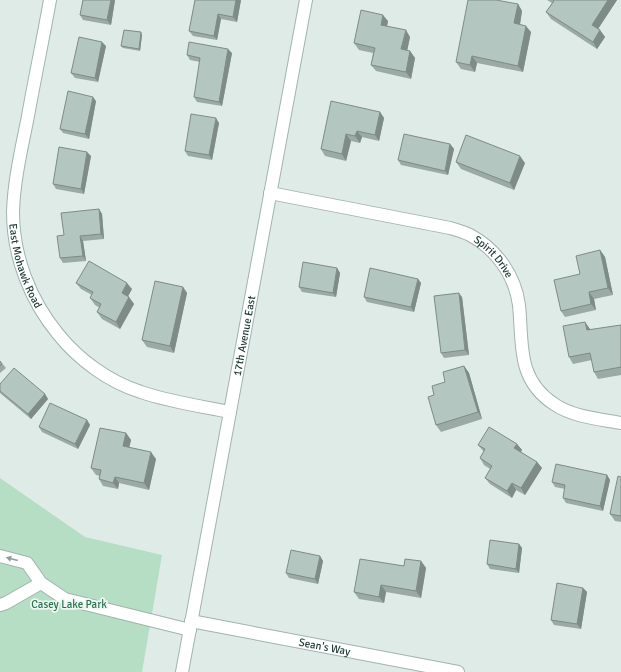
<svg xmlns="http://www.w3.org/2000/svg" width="621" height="672" viewBox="0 0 621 672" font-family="Signika,sans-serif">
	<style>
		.green { fill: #b6dec5 }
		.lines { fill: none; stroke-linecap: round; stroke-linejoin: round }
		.minor-casing { stroke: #a2b3af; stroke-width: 14 }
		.minor { stroke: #fff; stroke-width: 12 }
		.wall { fill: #9baaa5 }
		.shaded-wall { fill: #7e8b86 }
		.building { fill: #b4c6c0; stroke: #7e8b86 }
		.oneway { fill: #8f9d9b }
		.labels { text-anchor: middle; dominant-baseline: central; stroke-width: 3.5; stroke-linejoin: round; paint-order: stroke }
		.street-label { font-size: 11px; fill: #1f3b37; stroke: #eff7f4 }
		.park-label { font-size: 11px; fill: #27744d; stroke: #eff7f4 }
	</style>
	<rect width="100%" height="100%" fill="#dfebe7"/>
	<path class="green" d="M0,478L85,537L162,555L142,672H0Z"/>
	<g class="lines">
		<g class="minor-casing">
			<g id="minor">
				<path id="s1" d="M50,0C43,39 35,77 28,116C22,147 14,179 13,212C13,256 30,300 58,334C79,360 109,382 141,392C170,402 200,406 230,412"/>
				<path id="s2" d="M270,193L450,228C457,230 464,232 470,235C496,249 515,275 519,305C523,343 516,379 554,404C573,417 599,419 621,423"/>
				<path d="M0,556L27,563L41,583L65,599L190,630"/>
				<path d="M0,605L6,603L41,583"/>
				<path id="s3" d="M191,621L458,672"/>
				<path id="s4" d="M182,672L306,0"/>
			</g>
		</g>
		<use href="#minor" class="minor"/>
	</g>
	<path class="wall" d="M83,0H115L111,25L83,20L80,15Z
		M195,0H241L237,22L221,19L217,40L193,36L189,31Z
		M547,0H617L598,29L600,30L605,37L597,49L551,19L546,12L552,3Z
		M518,4L522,11L520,25L531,32L523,72L477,63L475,72L461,69L456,62Z
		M388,21L387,26L410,37L407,51H410L415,58L411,79L376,71L371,65L373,53L359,50L354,43Z
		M142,35L140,51L123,48L121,46Z
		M106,46L98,82L75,78L71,73Z
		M232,53L222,106L197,102L194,97L200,62L190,60L187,55Z
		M96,101L89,139L63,133L60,129Z
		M380,112L384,118L379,141L362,137L360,143L351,141L346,161L325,156L321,149Z
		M219,123L212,160L188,156L185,151Z
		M450,144L454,149L448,175L401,165L398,160Z
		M91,156L84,194L56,189L53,184Z
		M456,162L525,163L514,190L461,169Z
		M99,209L102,214L104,239L83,241L86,261L63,263L60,258L64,235Z
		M600,250L605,257L613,295L594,299L596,310L565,317L561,311L580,274Z
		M337,268L340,273L336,297L302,292L299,287Z
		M418,279L421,283L414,312L367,302L364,297Z
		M76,283L132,289L128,296L134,304L120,329L102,319L97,312L100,308L95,305L90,298L92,295L81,289Z
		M183,287L187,293L174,353L147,347L142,340Z
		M462,297L469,355L444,358L441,353Z
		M585,322L590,330L621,325V375L598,379L594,372L592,360L573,364L569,357Z
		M0,361L6,368L0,373Z
		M464,366L469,373L482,419L441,432L436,425L434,395L445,382Z
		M0,384L45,394L48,399L31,419L0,393Z
		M87,420L90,425L78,449L42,432L39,427Z
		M126,433L131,440L129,447L156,459L149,490L119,483L118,489L103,486L99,479L100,476L96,475L91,468Z
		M517,444L522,450L521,452L537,462L542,468L525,495L516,490L512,498L490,484L485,478L490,469L484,465L480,458L484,452L478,445Z
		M607,475L610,480L603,511L566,503L563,498L565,489L555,487L552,482Z
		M621,477V522L615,521L610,514Z
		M519,544L522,548L519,573L490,569L487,564Z
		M320,556L323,561L318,584L289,578L286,573Z
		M421,561L426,568L421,598L386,592L384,603L359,599L354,592L404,566Z
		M583,588L587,592L581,629L554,625L551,620Z"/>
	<path class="shaded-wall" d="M111,0H115L111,25L107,20Z
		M236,0H241L237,22L233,17Z
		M608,0H617L596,32L592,25Z
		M518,4L522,11L519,30L514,23Z
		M218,14L221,19L217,40L214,36Z
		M383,15L388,21L386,32L381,25Z
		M526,26L531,32L523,72L518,66Z
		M406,30L410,37L406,56L401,49Z
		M600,30L605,37L597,49L593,42Z
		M141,32L142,35L140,51L139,49Z
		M102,42L106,46L98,82L95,78Z
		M228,49L232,53L222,106L219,102Z
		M410,51L415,58L411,79L406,72Z
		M472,56L477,63L475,72L470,65Z
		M93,97L96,101L89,139L85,134Z
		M380,112L384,118L379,141L375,135Z
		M216,118L219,123L212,160L209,155Z
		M357,131L362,137L360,143L355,136Z
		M346,134L351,141L346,161L342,154Z
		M450,144L454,149L448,175L445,171Z
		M87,152L91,156L84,194L81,189Z
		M520,156L525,163L514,190L510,183Z
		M99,209L102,214L104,239L101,234Z
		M80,236L83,241L86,261L83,256Z
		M600,250L605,257L613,295L608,288Z
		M337,268L340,273L336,297L333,293Z
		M418,279L421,283L414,312L411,307Z
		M127,283L132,289L126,300L122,293Z
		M183,287L187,293L174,353L170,346Z
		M589,292L594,299L596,310L591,304Z
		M459,293L462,297L469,355L465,350Z
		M129,297L134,304L120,329L116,322Z
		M585,322L590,329L591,337L587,330Z
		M464,366L469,373L482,419L478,412Z
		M45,394L48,399L31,419L28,414Z
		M87,420L90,425L78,449L75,444Z
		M126,433L131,440L128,453L123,446Z
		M517,444L522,450L519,454L514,448Z
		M151,452L156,459L149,490L144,483Z
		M537,462L542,468L525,495L521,488Z
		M607,475L610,480L603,511L600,506Z
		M115,477L119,483L118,489L113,483Z
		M512,483L516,490L512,498L507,491Z
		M519,544L522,548L519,573L516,569Z
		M320,556L323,561L318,584L315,579Z
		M421,561L426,568L421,598L416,591Z
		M381,585L386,592L384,603L379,597Z
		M583,588L587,592L581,629L577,624Z"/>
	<path class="building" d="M83,0H111L107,20L80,15Z
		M195,0H236L233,17L218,14L214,36L189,31Z
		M468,0H496L518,4L514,23L526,26L518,66L472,56L470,65L456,62Z
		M553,0H608L592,25L600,30L593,42L546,12L554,1Z
		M361,10L383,15L381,25L406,30L401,49L410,51L406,72L371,65L375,48L354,43Z
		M124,30L141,32L139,49L121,46Z
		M79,37L102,42L95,78L71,73Z
		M189,42L228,49L219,102L194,97L200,58L187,55Z
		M68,91L93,97L85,134L60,129Z
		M331,101L380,112L375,135L357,131L355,136L346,134L342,154L321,149Z
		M191,114L216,118L209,155L185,151Z
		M404,134L450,144L445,171L398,160Z
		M466,135L520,156L510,183L456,162Z
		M59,147L87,152L81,189L53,184Z
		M99,209L101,234L80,236L83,256L60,258L57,236L64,235L61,213Z
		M600,250L608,288L589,292L591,304L561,311L554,280L580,274L576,256Z
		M89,261L127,283L122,293L129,297L116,322L97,312L101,304L90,298L93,292L76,283Z
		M303,262L337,268L333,293L299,287Z
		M370,268L418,279L411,307L364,297Z
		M155,281L183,287L170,346L142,340Z
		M459,293L465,350L441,353L434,296Z
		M585,322L587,330L621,325V367L594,372L590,353L569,357L563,326Z
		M0,361L2,364L0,366Z
		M464,366L478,412L436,425L428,397L434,395L432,386L445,382L443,372Z
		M14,368L45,394L28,414L0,391V384Z
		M50,403L87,420L75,444L39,427Z
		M489,427L517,444L514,448L537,462L521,488L512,483L507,491L485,478L492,466L480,458L485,449L478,445Z
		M100,428L126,433L123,446L151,452L144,483L115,477L113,483L99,479L101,470L91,468Z
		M556,464L607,475L600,506L563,498L565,485L552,482Z
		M618,476L621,477V516L610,514Z
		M490,540L519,544L516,569L487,564Z
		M291,550L320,556L315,579L286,573Z
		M360,559L404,566L405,559L421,561L416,591L381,585L379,597L354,592Z
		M557,583L583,588L577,624L551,620Z"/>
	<defs><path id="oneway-solid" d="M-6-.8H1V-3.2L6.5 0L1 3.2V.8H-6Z"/></defs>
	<use class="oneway" href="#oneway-solid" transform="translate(12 559) rotate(-165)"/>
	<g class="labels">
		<g class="street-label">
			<text stroke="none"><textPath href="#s2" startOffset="237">Spirit Drive</textPath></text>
			<text stroke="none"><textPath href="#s1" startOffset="271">East Mohawk Road</textPath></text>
			<text stroke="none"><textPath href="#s4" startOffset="342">17th Avenue East</textPath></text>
			<text stroke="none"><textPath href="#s3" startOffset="136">Sean's Way</textPath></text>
		</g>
		<g class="park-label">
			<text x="69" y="604">Casey Lake Park</text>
		</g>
	</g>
</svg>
